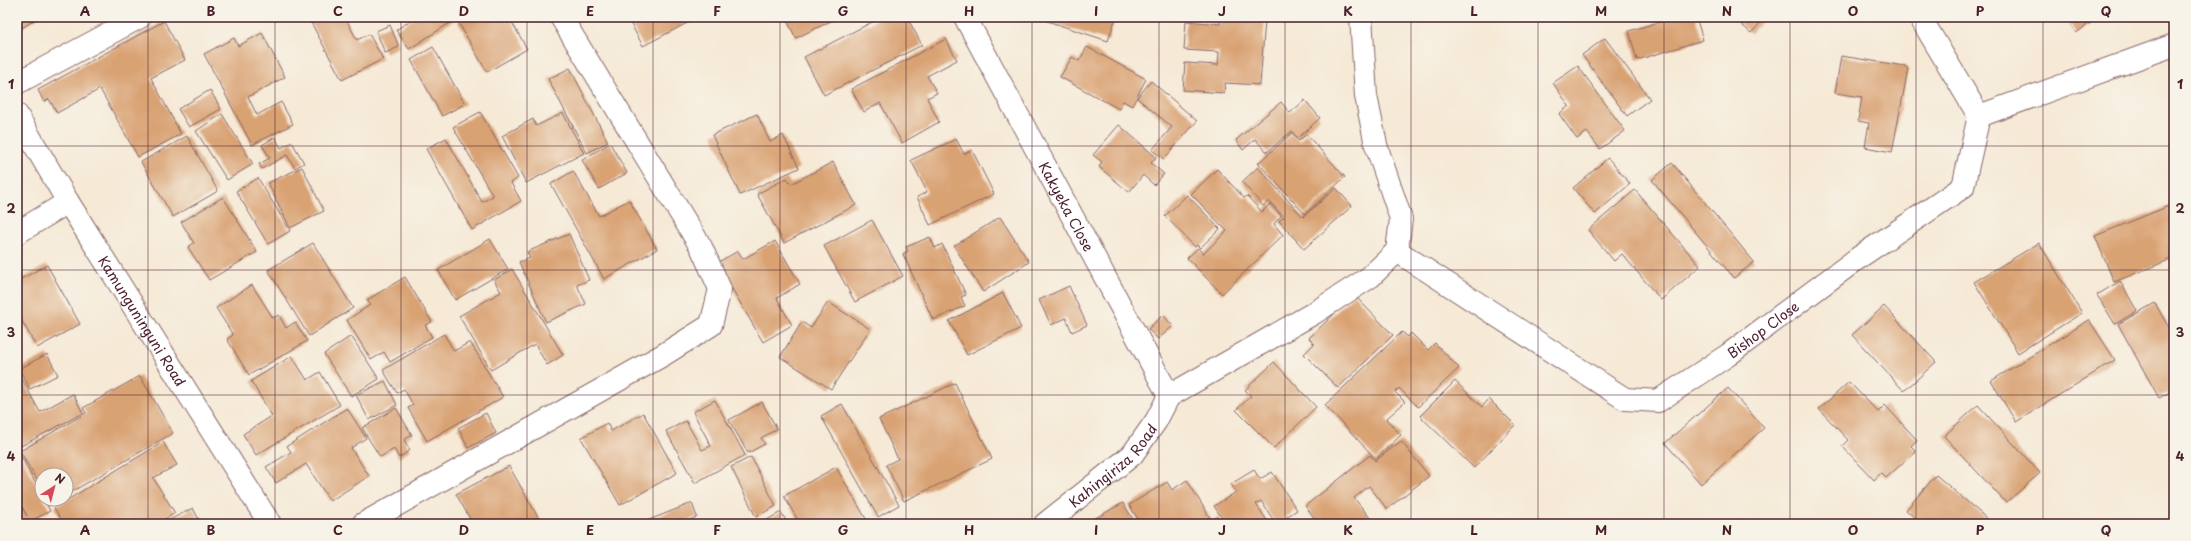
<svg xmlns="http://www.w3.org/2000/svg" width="2191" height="541" viewBox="0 0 2191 541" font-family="'Playpen Sans',sans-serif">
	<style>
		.building { fill: #d9a273 }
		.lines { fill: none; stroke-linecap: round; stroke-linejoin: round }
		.minor-casing { stroke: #866667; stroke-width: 24 }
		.minor { stroke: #fff; stroke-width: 22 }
		.grid { fill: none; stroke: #4a1f2b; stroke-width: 1; stroke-opacity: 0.55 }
		.labels { text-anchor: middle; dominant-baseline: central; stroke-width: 3; stroke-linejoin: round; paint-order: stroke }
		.street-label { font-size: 14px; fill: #4a1f2b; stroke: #f7f3e8 }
		.neatline { fill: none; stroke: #4a1f2b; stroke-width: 1.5 }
		.grid-label { font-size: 13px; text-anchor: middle; font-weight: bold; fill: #4a1f2b }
	</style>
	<rect width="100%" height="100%" fill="#f7f3e8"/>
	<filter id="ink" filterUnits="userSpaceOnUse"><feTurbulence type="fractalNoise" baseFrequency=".025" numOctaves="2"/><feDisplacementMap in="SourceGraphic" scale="8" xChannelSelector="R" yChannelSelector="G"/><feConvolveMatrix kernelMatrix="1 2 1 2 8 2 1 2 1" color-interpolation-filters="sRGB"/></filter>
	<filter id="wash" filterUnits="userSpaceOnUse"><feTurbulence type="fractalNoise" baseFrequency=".012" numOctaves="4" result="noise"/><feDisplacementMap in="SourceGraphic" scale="16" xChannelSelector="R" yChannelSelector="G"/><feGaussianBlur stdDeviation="0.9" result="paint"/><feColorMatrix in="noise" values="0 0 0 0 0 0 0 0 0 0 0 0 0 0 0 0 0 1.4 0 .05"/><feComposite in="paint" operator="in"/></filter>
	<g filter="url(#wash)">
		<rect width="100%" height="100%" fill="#f6e9d6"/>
		<g id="blocks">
			<path class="building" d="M17,17H39L22,28Z
				M308,17H345L357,40L369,34L383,59L342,80Z
				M416,17H451L453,21L409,49L396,30Z
				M466,17H509L527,49L487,72L458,22Z
				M627,17H688L691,21L643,46Z
				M785,17H839L796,38Z
				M882,17H907L922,45L824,95L804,57Z
				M1035,17H1116L1108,41Z
				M1221,17L1265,20L1260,85L1225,83L1224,93L1183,90L1185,63L1218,65L1219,52L1184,50L1186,21L1220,24Z
				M1676,17H1696L1703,40L1637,60L1629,31Z
				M1738,17H1766L1751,33L1736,20Z
				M2065,17H2099L2076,33Z
				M164,21L185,60L151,78L181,134L138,157L100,89L57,113L49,99L44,102L38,90Z
				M390,25L399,47L385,53L376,31Z
				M262,33L285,77L248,97L257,115L281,102L293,124L252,145L204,54L234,38L238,46Z
				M1605,38L1650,99L1627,116L1582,55Z
				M946,39L957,60L927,76L937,93L927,98L939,122L902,143L880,103L864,112L851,89Z
				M433,47L465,104L442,116L411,60Z
				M1087,47L1146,79L1132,106L1123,101L1119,109L1060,77L1072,57L1079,61Z
				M1841,56L1905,66L1908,69L1892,152L1865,147L1869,123L1858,121L1862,97L1835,93Z
				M1578,66L1625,131L1600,149L1587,132L1577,139L1559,114L1569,106L1553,83Z
				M570,68L608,142L587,153L548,79Z
				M1151,81L1197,121L1164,159L1152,150L1172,127L1137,98Z
				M210,90L221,109L189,127L178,109Z
				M1305,100L1320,118L1298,138L1292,131L1267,152L1255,139L1243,150L1236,140L1281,102L1290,113Z
				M480,112L518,178L511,183L521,201L472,230L426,149L446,138L482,202L493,196L453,127Z
				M563,113L584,153L526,183L502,136L533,119L536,126Z
				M222,114L253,164L227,180L196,131Z
				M757,114L770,142L783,135L799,168L740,195L712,135Z
				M1119,125L1156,157L1151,163L1164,174L1154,185L1143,175L1129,192L1099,167L1102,162L1093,155Z
				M1292,133L1299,141L1306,134L1345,177L1305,214L1258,163Z
				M187,136L218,191L173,217L141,162Z
				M275,137L281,148L292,142L304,163L295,168L287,155L262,169L259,164L270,158L262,145Z
				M956,139L964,154L972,150L994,194L930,225L917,197L927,192L911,160Z
				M610,143L627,173L599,189L582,160Z
				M1608,158L1630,184L1595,214L1573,188Z
				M833,162L856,205L784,243L757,194L787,178L791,184Z
				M1672,163L1754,262L1734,278L1652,180Z
				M302,167L324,211L290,228L268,183Z
				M1258,167L1303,217L1336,188L1352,206L1304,249L1279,221L1284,217L1269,201L1263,206L1242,182Z
				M1217,169L1244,198L1247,196L1262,212L1270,204L1281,216L1274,224L1283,235L1222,294L1187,258L1198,248L1203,254L1227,231L1191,194Z
				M573,171L599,216L629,200L657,249L604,279L551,184Z
				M258,178L290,231L268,244L236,191Z
				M1635,190L1700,266L1661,300L1622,254L1614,261L1588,230Z
				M1187,195L1220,229L1200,248L1197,245L1195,247L1165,216Z
				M223,197L257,252L209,280L188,247L194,243L181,222Z
				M2174,204V258L2114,282L2095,236Z
				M1000,217L1029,262L983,292L954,246Z
				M872,220L903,276L855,302L824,246Z
				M569,234L589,280L577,285L586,304L546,322L519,262L530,258L527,252Z
				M930,237L935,248L942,244L966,295L961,297L965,306L933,320L903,254L908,251L906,247Z
				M490,239L508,269L455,300L438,270Z
				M775,241L800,284L777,298L792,325L763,342L717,263L738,251L743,259Z
				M313,243L353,308L309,336L268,270Z
				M2039,243L2082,313L2018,353L1974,282Z
				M47,265L80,324L37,348L17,312V281Z
				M512,269L563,355L547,365L535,344L491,370L459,316L501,292L494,280Z
				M405,277L432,322L425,325L432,337L390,362L384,352L371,360L347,320L370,305L367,300Z
				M2120,281L2137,311L2115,324L2097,295Z
				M252,285L273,318L279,315L286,328L295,322L307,341L249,375L227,339L233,335L216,308Z
				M1069,286L1087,325L1072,332L1066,318L1051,325L1039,300Z
				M1003,293L1021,328L967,355L949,321Z
				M1354,295L1393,335L1338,388L1304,354L1314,344L1309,338Z
				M828,302L870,329L831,389L780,357L802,322L811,328Z
				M2155,303L2174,337V390L2159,398L2118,324Z
				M1884,306L1936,362L1904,391L1852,335Z
				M1163,315L1173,326L1158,339L1148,329Z
				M2089,320L2115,360L2016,422L1991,381Z
				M1402,332L1408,337L1411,333L1428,350L1435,343L1459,368L1418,407L1399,388L1395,392L1405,402L1386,419L1401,435L1376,459L1325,405Z
				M444,334L454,351L470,342L503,397L427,441L408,408L413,405L404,389L397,393L383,370Z
				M351,336L379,379L351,396L324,354Z
				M47,354L58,375L30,389L19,369Z
				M292,356L307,380L320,372L340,405L256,455L243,434L272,416L251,381Z
				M1274,362L1316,407L1274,448L1236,410L1251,396L1245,390Z
				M18,372L40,412L73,394L83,413L21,446L17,438Z
				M140,376L173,433L66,495V475H42V489L20,451L86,413L83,408Z
				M385,381L397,405L369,420L356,395Z
				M1455,381L1482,407L1489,399L1515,425L1474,468L1420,416Z
				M1849,382L1878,412L1885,405L1917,440L1911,446L1916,451L1886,478L1881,473L1874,480L1842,446L1848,440L1819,409Z
				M955,383L992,459L904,501L886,465L898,459L879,419Z
				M1728,388L1764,428L1701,484L1665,443Z
				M715,400L745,455L695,483L666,431L686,421L702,450L711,446L693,412Z
				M762,402L777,429L761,438L765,444L748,453L729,420Z
				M842,404L899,505L878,517L821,416Z
				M1978,405L2040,473L2006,503L1944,436Z
				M347,408L366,438L351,448L369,476L330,501L306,464L276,483L266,467L291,452L287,446Z
				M396,408L412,435L404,440L410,450L399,458L394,449L380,457L362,428Z
				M486,413L496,433L468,448L458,428Z
				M643,413L677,473L620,505L581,438L607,423L611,431Z
				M1401,441L1429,476L1387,509L1369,486L1354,498L1375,524H1336L1335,522L1332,524H1319L1305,506L1370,455L1375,461Z
				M163,442L177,465L153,478L175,513L157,524H64L54,508Z
				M20,454L50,511L25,524H17V499L27,516L17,497V455Z
				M751,457L776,506L756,517L731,467Z
				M509,466L542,524H473L456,494Z
				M836,467L869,524H800L784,496Z
				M1254,470L1260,479L1272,472L1297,510L1276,524L1261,501L1256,504L1268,522L1264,524H1226L1214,506L1236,492L1231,484Z
				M1936,475L1993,524H1922L1906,510Z
				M1187,480L1212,521L1218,517L1222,524H1141L1129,505L1167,482L1172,490Z
				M48,499H59L51,504Z
				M692,503L697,517L681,524H639Z
				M1123,503L1136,524H1095L1092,520Z
				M193,508L201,524H162L181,514Z
				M781,512L788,524H760Z"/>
		</g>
	</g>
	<g filter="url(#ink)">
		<use href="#blocks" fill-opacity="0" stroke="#866667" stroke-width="1"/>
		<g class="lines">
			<g class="minor-casing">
				<g id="minor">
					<path id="s1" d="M965,17L1169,396"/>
					<path d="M1361,17L1366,96L1376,145L1401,219L1397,251"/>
					<path d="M17,83L140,17"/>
					<path id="s2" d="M17,115L68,202L270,524"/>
					<path d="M1979,116L2174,45"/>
					<path d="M17,233L68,202"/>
					<path id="s3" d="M1397,251L1625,399L1658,401L1728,355L1861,256L1963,187L1979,116L1920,17"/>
					<path d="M1169,396L1314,313L1370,277L1397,251"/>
					<path d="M363,524L663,355L711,325L720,289L701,247L561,17"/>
					<path id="s4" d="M1045,524L1132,455L1156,421L1169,396"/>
				</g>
			</g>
			<use href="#minor" class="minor"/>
		</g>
	</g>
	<path class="grid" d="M148,17V524M275,17V524M401,17V524M527,17V524M653,17V524M780,17V524M906,17V524M1032,17V524M1159,17V524M1285,17V524M1411,17V524M1538,17V524M1664,17V524M1790,17V524M1916,17V524M2043,17V524M17,146H2174M17,270H2174M17,395H2174"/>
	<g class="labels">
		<g class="street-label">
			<text stroke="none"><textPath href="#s1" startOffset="215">Kakyeka Close</textPath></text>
			<text stroke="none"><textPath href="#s2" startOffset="241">Kamunguninguni Road</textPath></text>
			<text stroke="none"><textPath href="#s3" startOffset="432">Bishop Close</textPath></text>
			<text stroke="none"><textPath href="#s4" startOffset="90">Kahingiriza Road</textPath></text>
		</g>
	</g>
	<rect width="2191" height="541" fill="none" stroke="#f7f3e8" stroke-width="44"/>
	<g transform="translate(54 487) rotate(36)"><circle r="19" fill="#f7f3e8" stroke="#b29e9c"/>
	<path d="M0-3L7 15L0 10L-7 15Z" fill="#d1495b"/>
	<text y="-6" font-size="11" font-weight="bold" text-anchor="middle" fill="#4a1f2b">N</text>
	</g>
	<rect x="22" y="22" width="2147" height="497" class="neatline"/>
	<g class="grid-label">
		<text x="85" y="16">A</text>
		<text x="211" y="16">B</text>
		<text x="338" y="16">C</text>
		<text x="464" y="16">D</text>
		<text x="590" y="16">E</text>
		<text x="717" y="16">F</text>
		<text x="843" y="16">G</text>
		<text x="969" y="16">H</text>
		<text x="1096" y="16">I</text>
		<text x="1222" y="16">J</text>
		<text x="1348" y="16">K</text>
		<text x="1474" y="16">L</text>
		<text x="1601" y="16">M</text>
		<text x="1727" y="16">N</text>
		<text x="1853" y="16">O</text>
		<text x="1980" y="16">P</text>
		<text x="2106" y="16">Q</text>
		<text x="11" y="89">1</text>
		<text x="2180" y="89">1</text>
		<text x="11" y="213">2</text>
		<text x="2180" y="213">2</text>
		<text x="11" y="337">3</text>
		<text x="2180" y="337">3</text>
		<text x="11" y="461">4</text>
		<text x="2180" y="461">4</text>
		<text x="85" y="535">A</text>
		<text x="211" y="535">B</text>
		<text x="338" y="535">C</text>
		<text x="464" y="535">D</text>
		<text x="590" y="535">E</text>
		<text x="717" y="535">F</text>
		<text x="843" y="535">G</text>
		<text x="969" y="535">H</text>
		<text x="1096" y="535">I</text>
		<text x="1222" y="535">J</text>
		<text x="1348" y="535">K</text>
		<text x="1474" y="535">L</text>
		<text x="1601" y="535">M</text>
		<text x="1727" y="535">N</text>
		<text x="1853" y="535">O</text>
		<text x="1980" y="535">P</text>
		<text x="2106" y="535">Q</text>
	</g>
</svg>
